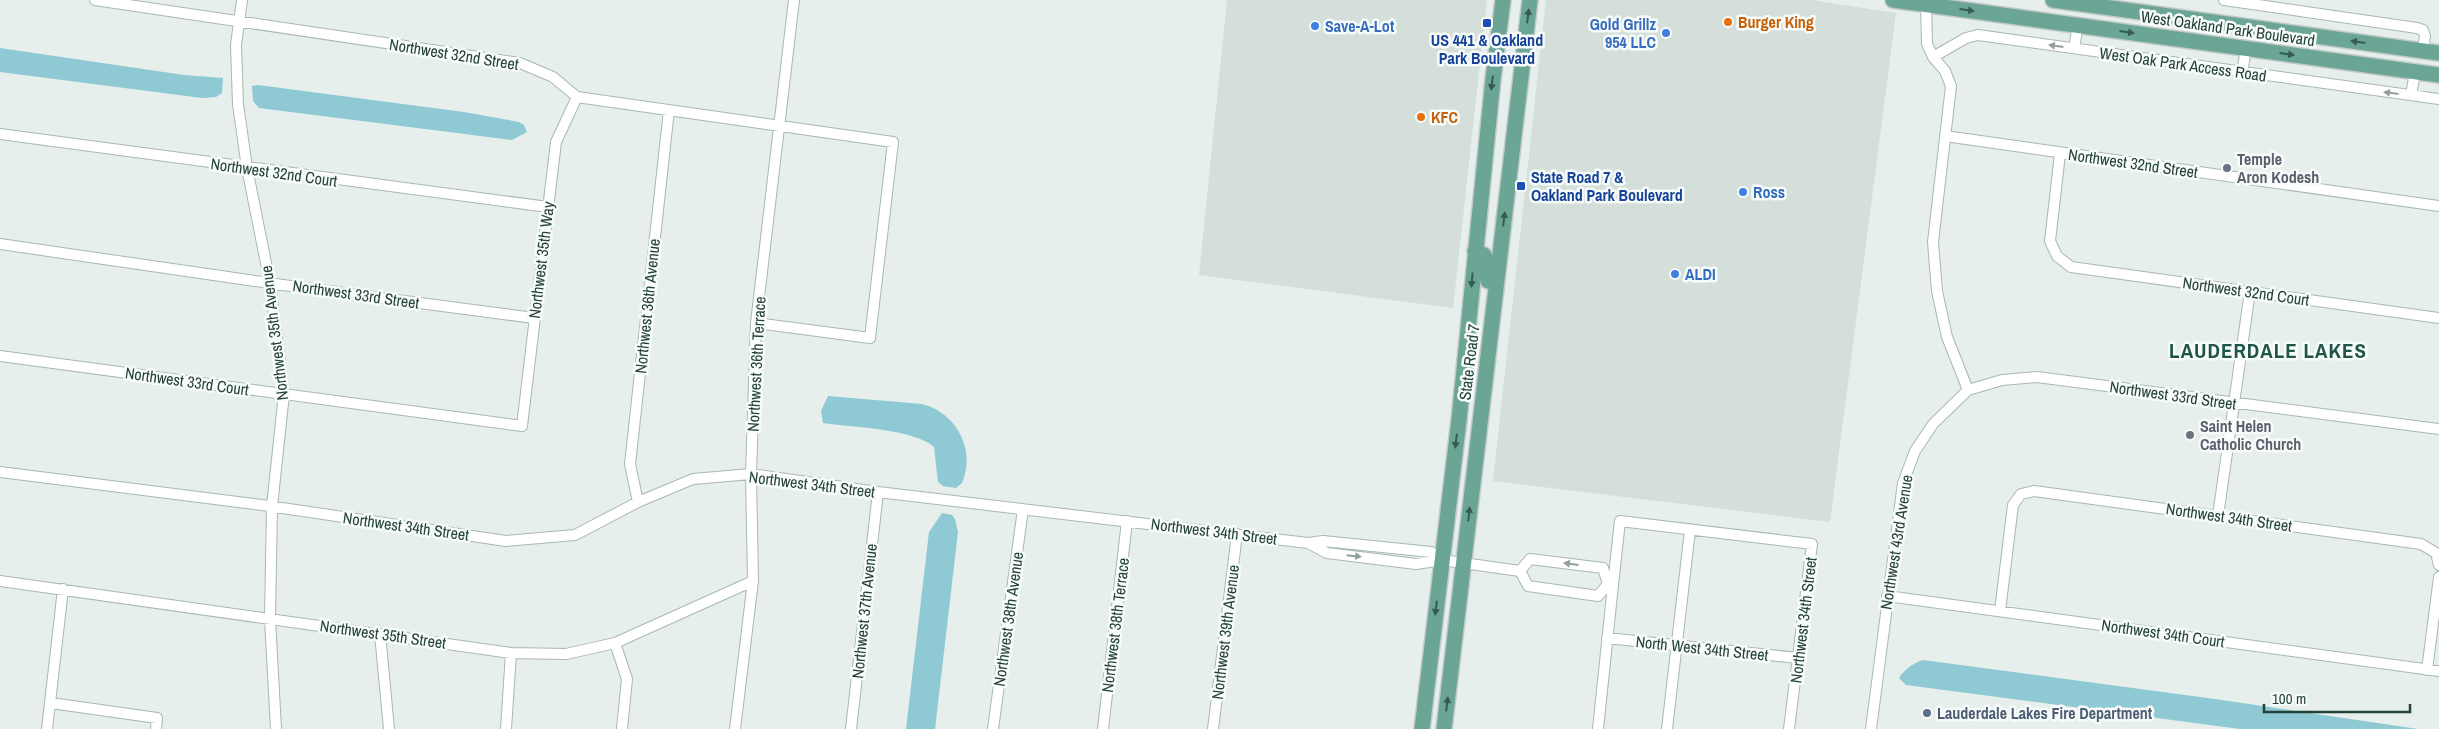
<svg xmlns="http://www.w3.org/2000/svg" width="2439" height="729" viewBox="0 0 2439 729" font-family="'Archivo Narrow',sans-serif">
	<style>
		.built { fill: #d4dfda }
		.water { fill: #8ec9d4 }
		.lines { fill: none; stroke-linecap: round; stroke-linejoin: round }
		.street-casing { stroke: #a8b8b2; stroke-width: 12 }
		.primary-casing { stroke: #c2cac8; stroke-width: 18 }
		.street { stroke: #fff; stroke-width: 10 }
		.primary { stroke: #6aa596; stroke-width: 15 }
		.oneway { fill: #365b51 }
		.oneway2 { fill: #92a09c }
		.food-dot { fill: #e8710a; stroke: #f7fbf9; stroke-width: 2 }
		.transit-dot { fill: #1a4fb4; stroke: #f7fbf9; stroke-width: 2 }
		.shop-dot { fill: #3f7fe0; stroke: #f7fbf9; stroke-width: 2 }
		.worship-dot { fill: #6b7280; stroke: #f7fbf9; stroke-width: 2 }
		.service-dot { fill: #5c6f8a; stroke: #f7fbf9; stroke-width: 2 }
		.labels { text-anchor: middle; dominant-baseline: central; stroke-width: 5; stroke-linejoin: round; paint-order: stroke }
		.food-label { font-size: 16px; font-weight: bold; fill: #c56008; stroke: #f7fbf9; text-anchor: start }
		.shop-label { font-size: 16px; font-weight: bold; fill: #366cbe; stroke: #f7fbf9; text-anchor: start }
		.street-label { font-size: 16px; fill: #24423a; stroke: #f7fbf9 }
		.transit-label { font-size: 16px; font-weight: bold; fill: #164399; stroke: #f7fbf9 }
		.worship-label { font-size: 16px; font-weight: bold; fill: #5b616d; stroke: #f7fbf9; text-anchor: start }
		.service-label { font-size: 16px; font-weight: bold; fill: #4e5e75; stroke: #f7fbf9; text-anchor: start }
		.district-label { font-size: 21px; font-weight: bold; letter-spacing: 1px; fill: #1f5548; stroke: #f7fbf9 }
	</style>
	<rect width="100%" height="100%" fill="#e6efeb"/>
	<path class="built" d="M1227,0H1487L1453,308L1199,275Z
		M1546,0H1811L1896,13L1830,522L1493,481Z"/>
	<path class="water" d="M0,48L184,75L223,78L222,93L216,97L202,98L0,72Z
		M258,85L464,112L519,122L524,125L527,132L512,140L259,108L253,101L252,86Z
		M828,396L922,404C957,413 976,450 962,483L956,488L943,486L938,482L934,447C915,429 850,427 823,423L821,411Z
		M942,513L952,515L955,519L958,532L935,729H906L929,532Z
		M1923,660L2215,699L2418,729H2240L1906,685L1899,678C1905,669 1912,664 1923,660Z"/>
	<g class="lines">
		<g class="street-casing">
			<path id="street" d="M95,0L520,63L553,77L577,97L893,142L870,338L756,323
				M242,0L236,45L238,104L247,168L270,283L284,394L272,506L270,619L276,729
				M2224,0L2417,28L2423,30L2425,36L2423,51
				M2074,48L2078,25
				M1933,57L1966,38L1978,35L2439,99
				M2242,73L2246,49
				M2411,95L2415,72
				M0,134L548,207
				M1945,136L2439,206
				M2060,154L2050,241L2057,256L2071,267L2439,318
				M0,244L283,285L534,318
				M0,356L522,426L556,142L577,97
				M1968,390L2002,380L2037,377L2439,429
				M0,472L262,505L506,541L575,535L638,502L693,479L751,474L878,492L1308,543L1323,541L1431,552L1442,560
				M638,502L630,464L669,110
				M2218,516L2250,291
				M1308,543L1327,553L1416,564L1442,560L1520,571
				M0,581L511,653L566,654L615,643L753,581
				M1608,584L1603,568L1530,559L1520,571L1528,586L1598,596L1608,584L1613,585L1620,521L1812,544L1789,729
				M1887,596L2439,671
				M2000,611L2013,505L2021,494L2034,491L2421,544L2436,553L2439,565
				M380,634L389,729
				M1607,638L1798,658
				M615,643L627,679L622,729
				M2427,670L2439,577
				M51,703L157,718L156,729
				M47,729L63,589
				M506,729L511,653
				M735,729L753,581L751,474L756,323L794,0
				M851,729L878,492
				M993,729L1023,509
				M1103,729L1127,521
				M1213,729L1237,534
				M1598,729L1613,585
				M1667,729L1690,530
				M1871,729L1903,483L1915,451L1933,424L1968,390L1947,337L1937,291L1933,242L1951,86L1945,71L1933,57L1927,44L1926,0"/>
		</g>
		<g class="primary-casing">
			<path id="primary" d="M1893,0L2439,75
				M2053,0L2439,53
				M1475,251L1484,255L1488,264V281
				M1422,729L1459,420L1493,79L1503,0
				M1444,729L1530,0"/>
		</g>
		<use href="#street" class="street"/>
		<use href="#primary" class="primary"/>
	</g>
	<defs><path id="oneway-solid" d="M-6-.8H1V-3.2L6.5 0L1 3.2V.8H-6Z" transform="scale(1.25)"/></defs>
	<g class="oneway">
		<use href="#oneway-solid" transform="translate(1967 10) rotate(8)"/>
		<use href="#oneway-solid" transform="translate(1528 16) rotate(-83)"/>
		<use href="#oneway-solid" transform="translate(2127 32) rotate(8)"/>
		<use href="#oneway-solid" transform="translate(2358 42) rotate(-172)"/>
		<use href="#oneway-solid" transform="translate(2287 54) rotate(8)"/>
		<use href="#oneway-solid" transform="translate(1492 83) rotate(96)"/>
		<use href="#oneway-solid" transform="translate(1504 219) rotate(-83)"/>
		<use href="#oneway-solid" transform="translate(1472 280) rotate(95)"/>
		<use href="#oneway-solid" transform="translate(1456 441) rotate(97)"/>
		<use href="#oneway-solid" transform="translate(1469 514) rotate(-84)"/>
		<use href="#oneway-solid" transform="translate(1436 608) rotate(97)"/>
		<use href="#oneway-solid" transform="translate(1447 704) rotate(-83)"/>
	</g>
	<g class="oneway2">
		<use href="#oneway-solid" transform="translate(2056 46) rotate(-172)"/>
		<use href="#oneway-solid" transform="translate(2391 93) rotate(-173)"/>
		<use href="#oneway-solid" transform="translate(1354 556) rotate(6)"/>
		<use href="#oneway-solid" transform="translate(1571 564) rotate(-172)"/>
	</g>
	<g class="food-dot">
		<circle cx="1728" cy="22" r="5"/>
		<circle cx="1421" cy="117" r="5"/>
	</g>
	<g class="transit-dot">
		<rect x="1482" y="18" width="10" height="10" rx="2.5"/>
		<rect x="1516" y="181" width="10" height="10" rx="2.5"/>
	</g>
	<g class="shop-dot">
		<circle cx="1315" cy="26" r="5"/>
		<circle cx="1666" cy="33" r="5"/>
		<circle cx="1743" cy="192" r="5"/>
		<circle cx="1675" cy="274" r="5"/>
	</g>
	<g class="worship-dot">
		<circle cx="2227" cy="168" r="5"/>
		<circle cx="2190" cy="435" r="5"/>
	</g>
	<circle class="service-dot" cx="1927" cy="713" r="5"/>
	<g class="labels">
		<g class="food-label">
			<text x="1738" y="22">Burger King</text>
			<text x="1431" y="117">KFC</text>
		</g>
		<g class="shop-label">
			<text x="1656" y="24" text-anchor="end">Gold Grillz<tspan x="1656" dy="18">954 LLC</tspan></text>
			<text x="1325" y="26">Save-A-Lot</text>
			<text x="1753" y="192">Ross</text>
			<text x="1685" y="274">ALDI</text>
		</g>
		<g class="street-label">
			<text transform="translate(2228 28) rotate(8)">West Oakland Park Boulevard</text>
			<text transform="translate(454 54) rotate(9)">Northwest 32nd Street</text>
			<text transform="translate(2183 64) rotate(8)">West Oak Park Access Road</text>
			<text transform="translate(2133 163) rotate(8)">Northwest 32nd Street</text>
			<text transform="translate(274 172) rotate(8)">Northwest 32nd Court</text>
			<text transform="translate(541 260) rotate(-83)">Northwest 35th Way</text>
			<text transform="translate(2246 291) rotate(8)">Northwest 32nd Court</text>
			<text transform="translate(356 294) rotate(8)">Northwest 33rd Street</text>
			<text transform="translate(647 306) rotate(-84)">Northwest 36th Avenue</text>
			<text transform="translate(274 333) rotate(-97)">Northwest 35th Avenue</text>
			<text transform="translate(1469 362) rotate(-83)">State Road 7</text>
			<text transform="translate(756 364) rotate(-87)">Northwest 36th Terrace</text>
			<text transform="translate(187 381) rotate(8)">Northwest 33rd Court</text>
			<text transform="translate(2173 395) rotate(8)">Northwest 33rd Street</text>
			<text transform="translate(812 484) rotate(7)">Northwest 34th Street</text>
			<text transform="translate(2229 517) rotate(8)">Northwest 34th Street</text>
			<text transform="translate(406 526) rotate(8)">Northwest 34th Street</text>
			<text transform="translate(1214 531) rotate(7)">Northwest 34th Street</text>
			<text transform="translate(1896 542) rotate(-81)">Northwest 43rd Avenue</text>
			<text transform="translate(864 611) rotate(-84)">Northwest 37th Avenue</text>
			<text transform="translate(1008 619) rotate(-82)">Northwest 38th Avenue</text>
			<text transform="translate(1803 620) rotate(-83)">Northwest 34th Street</text>
			<text transform="translate(1115 625) rotate(-83)">Northwest 38th Terrace</text>
			<text transform="translate(1225 632) rotate(-83)">Northwest 39th Avenue</text>
			<text transform="translate(2163 633) rotate(8)">Northwest 34th Court</text>
			<text transform="translate(383 634) rotate(8)">Northwest 35th Street</text>
			<text transform="translate(1702 648) rotate(6)">North West 34th Street</text>
		</g>
		<g class="transit-label">
			<text x="1487" y="40">US 441 &amp; Oakland<tspan x="1487" dy="18">Park Boulevard</tspan></text>
			<text x="1531" y="177" text-anchor="start">State Road 7 &amp;<tspan x="1531" dy="18">Oakland Park Boulevard</tspan></text>
		</g>
		<g class="worship-label">
			<text x="2237" y="159">Temple<tspan x="2237" dy="18">Aron Kodesh</tspan></text>
			<text x="2200" y="426">Saint Helen<tspan x="2200" dy="18">Catholic Church</tspan></text>
		</g>
		<g class="service-label">
			<text x="1937" y="713">Lauderdale Lakes Fire Department</text>
		</g>
		<g class="district-label">
			<text x="2268" y="350">LAUDERDALE LAKES</text>
		</g>
	</g>
	<path d="M2264 704v8h146v-8" fill="none" stroke="#24423a" stroke-width="2.5"/>
	<text x="2272" y="704" font-size="15" fill="#24423a" stroke="#f7fbf9" stroke-width="4" paint-order="stroke">100 m</text>
</svg>
